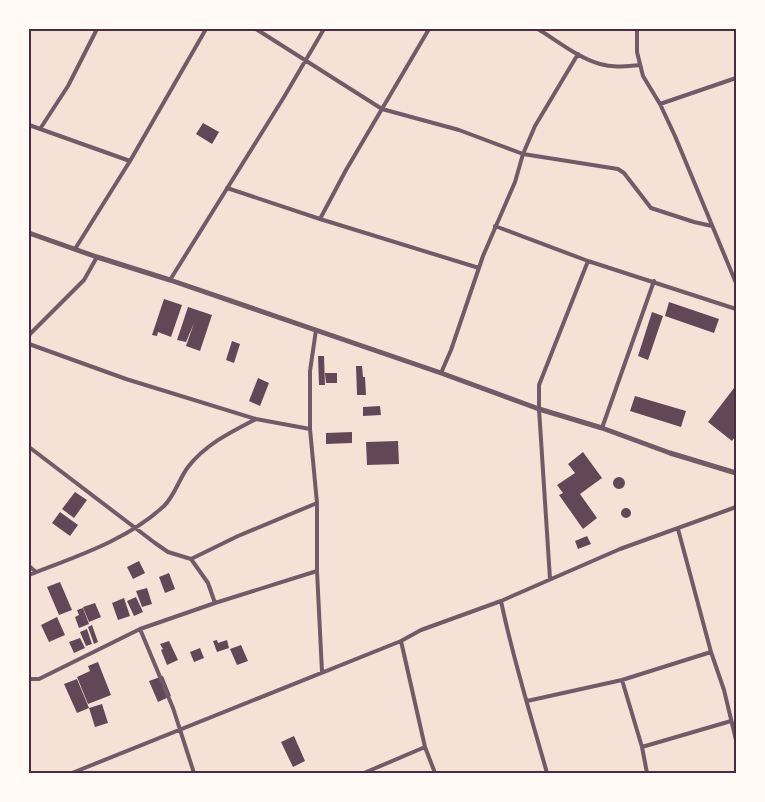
<svg xmlns="http://www.w3.org/2000/svg" width="765" height="802" viewBox="0 0 765 802" font-family="Literata,serif">
	<style>
		.building { fill: #644757 }
		.lines { fill: none; stroke-linecap: round; stroke-linejoin: round }
		.minor { stroke: #755966; stroke-width: 4 }
		.tertiary { stroke: #755966; stroke-width: 5 }
		.neatline { fill: none; stroke: #4a2c40; stroke-width: 2 }
	</style>
	<rect width="100%" height="100%" fill="#f7e1d7"/>
	<path class="building" d="M203,123L219,132L212,144L196,134Z
		M164,299L182,305L171,337L158,332L157,336L152,335Z
		M669,302L719,319L714,333L665,316Z
		M188,307L212,315L200,351L186,346L194,323L186,342L177,340Z
		M652,312L663,316L648,360L638,356Z
		M232,341L240,344L234,363L226,360Z
		M318,356H324L325,385H319Z
		M356,366H362L363,377H365L366,395H357Z
		M325,373H337V383H326Z
		M258,378L269,383L260,406L249,401Z
		M734,388L736,390V435L732,441L708,422Z
		M635,396L686,411L681,427L630,411Z
		M380,406L381,415L363,416V407Z
		M352,432V443L326,444V433Z
		M398,441L399,464L367,465L366,442Z
		M583,452L602,478L580,494L597,518L583,529L559,495L563,493L557,485L575,473L568,464Z
		M613 483a6 6 0 1 1 12 0a6 6 0 1 1-12 0Z
		M75,492L87,500L74,518L62,509Z
		M621 513a5 5 0 1 1 10 0a5 5 0 1 1-10 0Z
		M60,512L78,525L70,536L52,523Z
		M587,536L591,544L578,549L575,541Z
		M139,561L145,573L133,579L127,567Z
		M169,573L175,589L165,593L159,577Z
		M60,582L72,610L59,615L47,587Z
		M147,588L152,604L142,607L136,591Z
		M136,597L143,612L134,616L127,601Z
		M124,598L130,616L118,620L112,603Z
		M95,603L101,617L89,622L83,607Z
		M83,608L89,624L79,628L75,617L79,615L77,610Z
		M57,617L65,635L49,642L41,625Z
		M92,625L98,642L94,644L88,627Z
		M87,629L92,644L86,646L80,632Z
		M80,638L85,648L74,653L69,642Z
		M217,640L218,643L227,640L229,648L217,652L213,641Z
		M169,641L178,660L167,665L161,650L163,649L160,644Z
		M241,645L248,661L237,665L230,649Z
		M200,648L204,658L194,662L190,652Z
		M98,662L111,695L88,704L77,677L90,671L88,666Z
		M163,676L171,696L158,702L149,681Z
		M77,679L89,708L77,713L64,684Z
		M102,704L108,723L95,727L89,708Z
		M294,736L305,761L293,767L281,742Z"/>
	<g class="lines">
		<path class="minor" d="M256,29L382,109L459,130L523,154L618,169L624,173L651,208L694,222L712,226
			M538,29C556,40 580,59 600,64C613,68 627,66 640,65
			M637,29V52L643,76L660,104L675,136L736,283
			M660,104L736,78
			M29,125L130,161L206,29
			M40,129L68,86L97,29
			M227,188L320,219L479,268
			M320,219L346,170L429,29
			M495,226L588,261L736,309
			M75,249L130,161
			M170,280L284,97L324,29
			M316,330L310,371V429L317,503V571L322,672
			M29,335L84,280L97,257
			M29,344L126,379L256,419L310,429
			M441,373L451,350L483,256L515,182L523,154L535,126L578,54
			M602,428L654,281
			M29,447L155,543L168,552L191,559L208,583L215,603L140,629
			M191,559L238,536L317,503
			M29,566L36,572
			M29,575C77,556 126,541 164,506C175,495 179,479 188,467C206,444 231,432 256,419
			M550,579L539,409V385L588,261
			M501,601C513,659 531,716 547,773
			M215,603L317,571
			M401,641L425,747L435,773
			M711,652L724,690L736,740
			M29,679H39L140,629L173,708L194,773
			M622,680L642,747L647,773
			M527,701L622,680L711,652L678,529
			M642,747L731,721
			M72,773L401,641L421,630L501,601L620,549L736,507
			M364,773L425,747"/>
		<path class="tertiary" d="M29,233L97,257L170,280L441,373L539,409L602,428L670,453L736,473"/>
	</g>
	<rect width="765" height="802" fill="none" stroke="#fffaf5" stroke-width="60"/>
	<rect x="30" y="30" width="705" height="742" class="neatline"/>
</svg>
